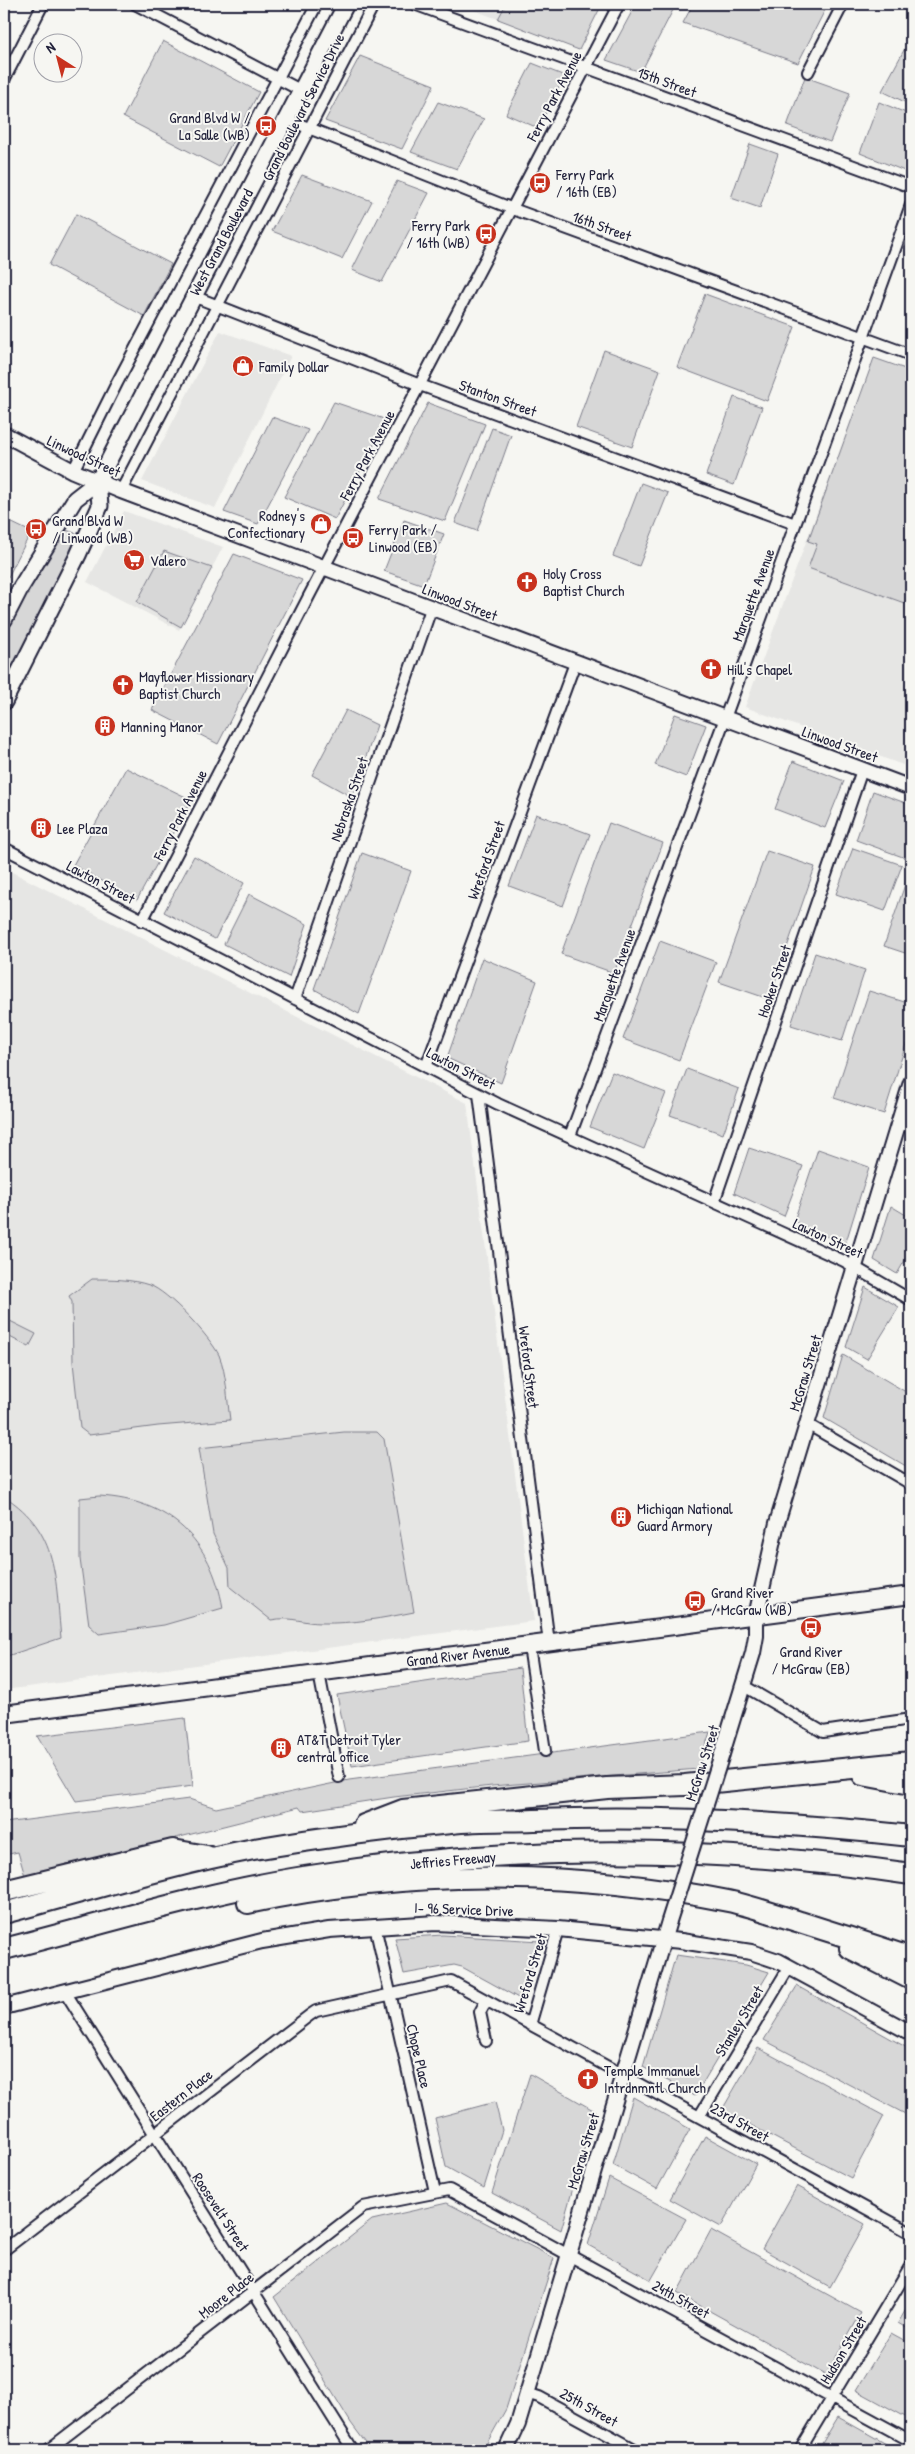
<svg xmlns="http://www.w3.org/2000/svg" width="915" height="2454" viewBox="0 0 915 2454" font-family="'Patrick Hand',sans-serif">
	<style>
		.built { fill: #e6e6e4 }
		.green { fill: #d7d7d7; stroke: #7c7c89 }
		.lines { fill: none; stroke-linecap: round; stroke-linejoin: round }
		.minor-casing { stroke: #22223b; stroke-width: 14 }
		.tertiary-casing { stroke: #22223b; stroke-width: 18 }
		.secondary-casing { stroke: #22223b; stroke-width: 19 }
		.primary-casing { stroke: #22223b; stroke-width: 20 }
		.motorway-casing { stroke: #22223b; stroke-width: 24 }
		.minor { stroke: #f6f6f2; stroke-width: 10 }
		.tertiary { stroke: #f6f6f2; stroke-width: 14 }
		.secondary { stroke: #f6f6f2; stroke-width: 15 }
		.primary { stroke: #f6f6f2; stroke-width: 16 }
		.motorway { stroke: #f6f6f2; stroke-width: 20 }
		.tertiary-bridge-casing { stroke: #22223b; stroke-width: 18; stroke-linecap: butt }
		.tertiary-bridge { stroke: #f6f6f2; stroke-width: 14 }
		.labels { text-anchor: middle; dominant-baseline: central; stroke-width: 4; stroke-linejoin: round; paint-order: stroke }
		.street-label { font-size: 15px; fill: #22223b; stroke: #f6f6f2 }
		.poi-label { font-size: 15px; fill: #22223b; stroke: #f6f6f2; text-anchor: start }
	</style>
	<rect width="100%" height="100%" fill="#f6f6f2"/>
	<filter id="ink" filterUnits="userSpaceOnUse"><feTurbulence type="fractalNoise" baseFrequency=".02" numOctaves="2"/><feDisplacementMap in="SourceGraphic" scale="10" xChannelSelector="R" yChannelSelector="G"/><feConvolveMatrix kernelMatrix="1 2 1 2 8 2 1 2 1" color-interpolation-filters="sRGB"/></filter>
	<g filter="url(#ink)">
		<path class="built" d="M457,4H506L498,19Z
			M220,331L291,356L215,508L142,481Z
			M874,358L911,371V768L745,707Z
			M124,511L223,547L179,630L87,582Z
			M4,868L467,1103L534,1621L4,1690Z"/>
		<path class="green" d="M506,4H602L579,50L498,19Z
			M636,4H666L674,8L641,72L606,60Z
			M693,4H828L798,63L683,23Z
			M911,37V105L882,91Z
			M163,41L259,92L219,167L123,117Z
			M360,56L434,85L402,149L325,121Z
			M532,63L565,76L538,128L506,114Z
			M805,77L850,93L830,142L787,126Z
			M438,102L484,119L457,169L411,152Z
			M879,102L911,115V166L907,172L860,153Z
			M750,144L778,154L760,208L731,198Z
			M302,175L372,201L342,259L272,231Z
			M397,181L429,193L382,282L352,270Z
			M76,214L171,264L144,316L49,265Z
			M705,294L795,327L767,401L677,367Z
			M604,350L660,370L632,447L576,427Z
			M874,358L911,371V592L907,604L808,568L817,544L808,541Z
			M734,397L762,407L734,485L706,475Z
			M334,402L387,420L335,519L284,497Z
			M428,403L485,424L445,521L379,499Z
			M272,417L308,430L258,524L224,512Z
			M492,428L511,435L477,531L455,523Z
			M641,483L668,493L639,566L613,556Z
			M4,519L31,532L4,585Z
			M404,520L444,534L424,585L384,571Z
			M66,530L75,533L77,541L4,690V636L55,540Z
			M164,551L212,568L181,627L137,602Z
			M234,554L302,580L218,744L152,710Z
			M346,710L377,725L352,797L312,775Z
			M675,714L706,725L686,777L655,765Z
			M793,761L844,781L825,828L775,809Z
			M126,768L192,800L137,900L73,865Z
			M873,791L911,805V860L856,840Z
			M536,814L590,834L563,906L509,886Z
			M609,823L663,843L614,973L561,954Z
			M853,848L902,865L885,911L836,894Z
			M767,851L815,867L769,999L719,982Z
			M362,853L411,871L359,1014L314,989Z
			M194,856L244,883L215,939L164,912Z
			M910,870H911V955L884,946Z
			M249,894L307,924L289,977L224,944Z
			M660,941L716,962L679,1060L623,1039Z
			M815,953L865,970L842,1041L791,1025Z
			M482,958L537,981L501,1083L447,1058Z
			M869,991L911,1004V1028L884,1114L834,1098Z
			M687,1069L739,1089L723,1134L670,1115Z
			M612,1072L666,1093L644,1149L590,1127Z
			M749,1148L803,1166L784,1216L734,1193Z
			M818,1149L869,1167L845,1245L794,1221Z
			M891,1206L911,1218V1250L897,1274L874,1260Z
			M92,1279C112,1279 131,1279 149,1285C168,1291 210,1337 219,1355C227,1375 227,1399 230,1420L158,1426L89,1435L80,1428L73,1362L72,1302L69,1296Z
			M865,1287L899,1307L867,1359L846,1347Z
			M4,1318L36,1334L29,1347L4,1334Z
			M843,1355L911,1395V1469L824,1418Z
			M344,1432H377L384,1439L414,1612C384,1618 352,1624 321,1623C302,1623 292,1616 271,1620L230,1587L229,1568L213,1534L199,1448Z
			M4,1496C60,1532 55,1579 61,1638L4,1657Z
			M99,1496C170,1500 211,1540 223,1608L164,1625L99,1634L89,1625L80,1559V1498Z
			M520,1668L528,1741L352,1766L337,1695Z
			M185,1718L193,1786L76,1801L37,1736Z
			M710,1732L698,1769L492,1786L394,1797L302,1811L299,1807L25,1876L18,1852L4,1855V1823L189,1799L216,1808L349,1780Z
			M443,1935L540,1941L522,2000L462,1967L454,1965L404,1974L395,1938Z
			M676,1955L746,1965L769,1972L695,2096L643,2067Z
			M797,1986L911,2050V2117L764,2040Z
			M758,2048L884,2116L851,2178L722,2110Z
			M530,2074L595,2111L561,2230L492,2193Z
			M633,2097L690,2129L657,2189L613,2165Z
			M495,2102L502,2130L484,2188L446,2167L435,2118Z
			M705,2136L756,2164L721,2227L670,2199Z
			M609,2178L686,2219L651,2280L588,2245Z
			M797,2186L865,2224L830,2287L762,2249Z
			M447,2203L554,2258L506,2409L483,2450H371L351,2423L274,2297L372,2220Z
			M711,2230L861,2313L826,2375L677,2293Z
			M911,2301V2331L898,2323Z
			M891,2333L911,2344V2420L856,2390Z
			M838,2417L897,2450H818Z"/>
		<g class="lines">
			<g class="minor-casing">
				<path id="minor" d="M135,4L300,90
					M414,4L911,187
					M808,72L843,4
					M4,80L43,4
					M286,119L513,209L911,355
					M193,296L420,385L795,524
					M73,471L117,383L317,4
					M121,491L374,4
					M4,848L498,1104L844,1261L911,1300
					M142,921L309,596L619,4
					M295,999L431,609
					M426,1067L575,663
					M479,1094L549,1643
					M899,1121L911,1129
					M570,1136L721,729L911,205
					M714,1202L862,770
					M807,1424L911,1484
					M529,1646L545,1751
					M319,1673L339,1777
					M744,1686L823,1732L911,1719
					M375,1926L435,2192
					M64,1990L353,2450
					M486,2001L480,2012L486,2041
					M530,2025L558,1929
					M699,2117L789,1967
					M4,2250L310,2015L316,2011L451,1981L911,2233
					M526,2393L539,2397L636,2450
					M48,2450L363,2207L449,2190L911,2441
					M800,2450L911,2265"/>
			</g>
			<g class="tertiary-casing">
				<path id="tertiary" d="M4,434L73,471L121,491L911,788
					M722,1754L753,1653L756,1636V1616L777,1523L911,1082
					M4,2007L262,1941L329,1930L436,1923L558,1929L681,1941L751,1952L778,1961L911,2033
					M506,2450L518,2424L669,1921"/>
			</g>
			<g class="secondary-casing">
				<path id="secondary" d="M4,620L21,587L75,499L98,481L346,4
					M4,702L78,555L100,506L98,481"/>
			</g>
			<g class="primary-casing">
				<path id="primary" d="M4,1714L911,1595"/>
			</g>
			<g class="motorway-casing">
				<path id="motorway" d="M863,1775L911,1784
					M364,1825L403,1810L607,1788L685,1785L911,1762
					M4,1891L173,1850L207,1856
					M248,1903C404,1870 571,1869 728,1901C752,1906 776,1915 800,1922C837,1934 874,1945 911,1958
					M4,1913C87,1891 170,1865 254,1849C319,1838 385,1829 451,1823C478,1820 506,1821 534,1820C660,1815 786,1822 911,1836
					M850,1948L911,1979
					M4,1949C103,1924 203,1893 304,1877C506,1844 710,1845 911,1874"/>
			</g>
			<use href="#minor" class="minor"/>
			<use href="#tertiary" class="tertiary"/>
			<use href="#secondary" class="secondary"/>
			<use href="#primary" class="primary"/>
			<use href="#motorway" class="motorway"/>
			<g class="tertiary-bridge-casing">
				<path id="tertiary-bridge" d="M669,1921L722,1754"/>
			</g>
			<use href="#tertiary-bridge" class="tertiary-bridge"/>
		</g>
	</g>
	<defs>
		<g id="bus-disc" transform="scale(1.125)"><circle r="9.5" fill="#c8321e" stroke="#f6f6f2"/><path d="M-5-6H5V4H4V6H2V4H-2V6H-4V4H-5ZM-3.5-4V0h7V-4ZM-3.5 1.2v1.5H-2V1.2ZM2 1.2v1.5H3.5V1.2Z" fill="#fff"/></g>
		<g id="shop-disc" transform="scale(1.125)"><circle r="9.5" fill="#c8321e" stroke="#f6f6f2"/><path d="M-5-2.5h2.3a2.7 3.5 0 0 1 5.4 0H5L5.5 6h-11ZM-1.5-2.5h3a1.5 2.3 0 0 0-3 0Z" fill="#fff"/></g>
		<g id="supermarket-disc" transform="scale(1.125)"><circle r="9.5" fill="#c8321e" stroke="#f6f6f2"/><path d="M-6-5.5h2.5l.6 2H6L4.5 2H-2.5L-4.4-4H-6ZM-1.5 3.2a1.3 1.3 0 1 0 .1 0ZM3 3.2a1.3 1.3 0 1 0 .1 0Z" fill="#fff"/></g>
		<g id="church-disc" transform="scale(1.125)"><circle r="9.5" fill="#c8321e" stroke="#f6f6f2"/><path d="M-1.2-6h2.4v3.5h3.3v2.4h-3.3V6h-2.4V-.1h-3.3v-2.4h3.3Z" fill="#fff"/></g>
		<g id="building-disc" transform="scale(1.125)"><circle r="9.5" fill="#c8321e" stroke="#f6f6f2"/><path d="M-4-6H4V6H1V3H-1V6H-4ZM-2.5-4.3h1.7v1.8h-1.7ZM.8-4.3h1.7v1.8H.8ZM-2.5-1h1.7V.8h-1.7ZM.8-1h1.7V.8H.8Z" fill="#fff"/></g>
	</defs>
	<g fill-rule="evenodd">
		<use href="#bus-disc" x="266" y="126"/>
		<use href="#bus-disc" x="540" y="183"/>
		<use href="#bus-disc" x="486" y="234"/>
		<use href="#shop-disc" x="243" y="366"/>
		<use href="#shop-disc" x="321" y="524"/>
		<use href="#bus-disc" x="36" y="529"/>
		<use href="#bus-disc" x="353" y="538"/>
		<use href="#supermarket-disc" x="134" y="560"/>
		<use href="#church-disc" x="527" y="582"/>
		<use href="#church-disc" x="711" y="669"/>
		<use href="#church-disc" x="123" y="685"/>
		<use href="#building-disc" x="105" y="726"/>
		<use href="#building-disc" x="41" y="828"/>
		<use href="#building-disc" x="621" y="1517"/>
		<use href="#bus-disc" x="695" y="1601"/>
		<use href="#bus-disc" x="811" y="1628"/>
		<use href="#building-disc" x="281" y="1748"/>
		<use href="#church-disc" x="588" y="2079"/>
	</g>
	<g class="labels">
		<g class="street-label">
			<text transform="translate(667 82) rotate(20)">15th Street</text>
			<text transform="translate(554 96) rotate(-62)">Ferry Park Avenue</text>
			<text transform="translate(303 107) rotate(-63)">Grand Boulevard Service Drive</text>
			<text transform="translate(602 226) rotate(20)">16th Street</text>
			<text transform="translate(221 242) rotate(-62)">West Grand Boulevard</text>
			<text transform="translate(498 398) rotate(20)">Stanton Street</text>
			<text transform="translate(367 455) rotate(-62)">Ferry Park Avenue</text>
			<text transform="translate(84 456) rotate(25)">Linwood Street</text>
			<text transform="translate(753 595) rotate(-70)">Marquette Avenue</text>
			<text transform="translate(460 602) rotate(21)">Linwood Street</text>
			<text transform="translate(840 744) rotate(20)">Linwood Street</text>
			<text transform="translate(349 799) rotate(-71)">Nebraska Street</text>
			<text transform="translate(180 815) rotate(-63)">Ferry Park Avenue</text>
			<text transform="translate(486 860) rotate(-70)">Wreford Street</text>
			<text transform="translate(101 882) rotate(28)">Lawton Street</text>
			<text transform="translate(614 975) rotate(-70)">Marquette Avenue</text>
			<text transform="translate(774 981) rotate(-71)">Hooker Street</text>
			<text transform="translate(461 1068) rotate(27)">Lawton Street</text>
			<text transform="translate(828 1238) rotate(25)">Lawton Street</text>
			<text transform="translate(529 1367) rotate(83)">Wreford Street</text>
			<text transform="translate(805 1373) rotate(-73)">McGraw Street</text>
			<text transform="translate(458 1655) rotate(-7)">Grand River Avenue</text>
			<text transform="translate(702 1763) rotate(-72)">McGraw Street</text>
			<text transform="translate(453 1860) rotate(-5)">Jeffries Freeway</text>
			<text transform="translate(464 1909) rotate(2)">I- 96 Service Drive</text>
			<text transform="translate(530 1973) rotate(-73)">Wreford Street</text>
			<text transform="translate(739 2021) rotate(-59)">Stanley Street</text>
			<text transform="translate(419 2056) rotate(77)">Chope Place</text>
			<text transform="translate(181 2095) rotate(-38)">Eastern Place</text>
			<text transform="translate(740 2122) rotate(29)">23rd Street</text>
			<text transform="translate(583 2151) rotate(-73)">McGraw Street</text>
			<text transform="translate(221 2212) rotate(57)">Roosevelt Street</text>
			<text transform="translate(226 2295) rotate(-38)">Moore Place</text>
			<text transform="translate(681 2299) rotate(29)">24th Street</text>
			<text transform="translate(843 2350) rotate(-59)">Hudson Street</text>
			<text transform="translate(589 2407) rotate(29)">25th Street</text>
		</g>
		<g class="poi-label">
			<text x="250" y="117" text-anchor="end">Grand Blvd W /<tspan x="250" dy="17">La Salle (WB)</tspan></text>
			<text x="556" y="174">Ferry Park<tspan x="556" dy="17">/ 16th (EB)</tspan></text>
			<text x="470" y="225" text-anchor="end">Ferry Park<tspan x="470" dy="17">/ 16th (WB)</tspan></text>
			<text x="259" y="366">Family Dollar</text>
			<text x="305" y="515" text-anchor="end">Rodney's<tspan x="305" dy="17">Confectionary</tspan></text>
			<text x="52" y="520">Grand Blvd W<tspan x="52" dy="17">/ Linwood (WB)</tspan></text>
			<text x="369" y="529">Ferry Park /<tspan x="369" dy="17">Linwood (EB)</tspan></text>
			<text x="150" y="560">Valero</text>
			<text x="543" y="573">Holy Cross<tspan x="543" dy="17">Baptist Church</tspan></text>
			<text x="727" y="669">Hill's Chapel</text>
			<text x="139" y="676">Mayflower Missionary<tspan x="139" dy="17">Baptist Church</tspan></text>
			<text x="121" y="726">Manning Manor</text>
			<text x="57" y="828">Lee Plaza</text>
			<text x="637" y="1508">Michigan National<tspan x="637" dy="17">Guard Armory</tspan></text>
			<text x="711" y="1592">Grand River<tspan x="711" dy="17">/ McGraw (WB)</tspan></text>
			<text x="811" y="1651" text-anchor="middle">Grand River<tspan x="811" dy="17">/ McGraw (EB)</tspan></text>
			<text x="297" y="1739">AT&amp;T Detroit Tyler<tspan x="297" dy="17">central office</tspan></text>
			<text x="604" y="2070">Temple Immanuel<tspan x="604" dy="17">Intrdnmntl Church</tspan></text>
		</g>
	</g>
	<rect width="915" height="2454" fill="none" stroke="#f6f6f2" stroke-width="20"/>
	<rect x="10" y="10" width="895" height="2434" fill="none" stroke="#22223b" stroke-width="2" filter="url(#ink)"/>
	<g transform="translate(58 58) rotate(324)"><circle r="24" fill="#f6f6f2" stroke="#a1a1a9"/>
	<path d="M0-4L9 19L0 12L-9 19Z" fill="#c8321e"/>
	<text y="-8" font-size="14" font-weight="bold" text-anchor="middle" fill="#22223b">N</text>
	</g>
</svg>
